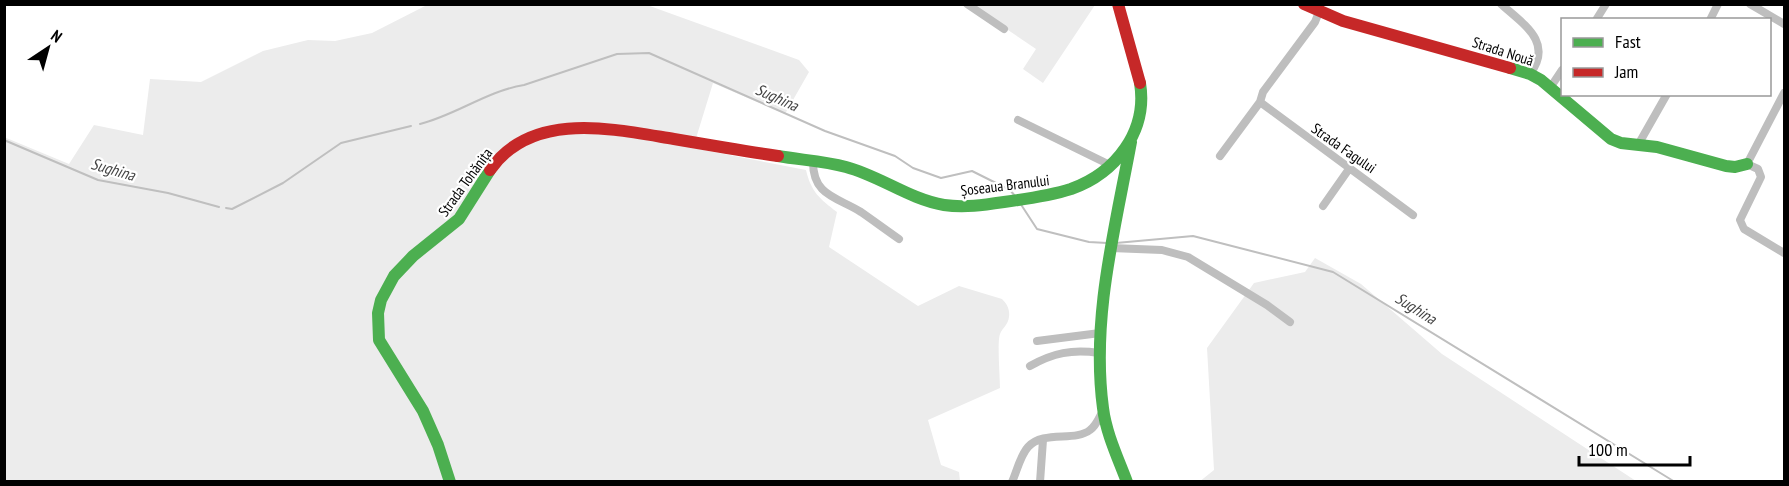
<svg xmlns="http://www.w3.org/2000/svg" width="1789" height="486" viewBox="0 0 1789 486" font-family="'PT Sans Narrow',sans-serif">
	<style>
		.green { fill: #ececec }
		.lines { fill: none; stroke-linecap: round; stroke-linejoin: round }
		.stream { stroke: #bfbfbf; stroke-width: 2 }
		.street { stroke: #bebebe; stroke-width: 8 }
		.fast { stroke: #4caf50; stroke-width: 12 }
		.jam { stroke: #c62828; stroke-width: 12 }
		.labels { text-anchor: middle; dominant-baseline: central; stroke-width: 4.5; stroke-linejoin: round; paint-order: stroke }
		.street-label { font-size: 15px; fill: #000; stroke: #fff }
		.water-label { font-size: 16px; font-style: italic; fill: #444; stroke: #fff }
	</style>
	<rect width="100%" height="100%" fill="#fff"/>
	<path class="green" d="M427,5H647L799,60L809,72L785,114L713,83L693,148L806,170C811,192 820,199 837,212L829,247L918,306L959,286L1002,299C1007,304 1010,309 1009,317C1008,325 1003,327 1000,334C997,342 1000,377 1000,388L928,420L941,465L959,472L960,481H5L4,137L69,164L94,125L143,135L150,79L201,82L263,51L308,40L335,41L372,33Z
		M971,5H1095L1043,83L1023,69L1036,49Z
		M1315,258L1361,284L1442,354L1636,481L1199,482L1214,470L1207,348L1254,283L1305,272Z"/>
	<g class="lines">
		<path class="stream" d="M420,124C456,115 487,91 524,85L617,54L649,53L825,131L895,156L913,168L941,178L972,171L1010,190L1015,196
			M4,140L98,180L168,193L219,207
			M1020,203L1037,229L1089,242L1107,243
			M226,208L232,209L283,183L341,143L411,126
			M1116,243L1193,236L1333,272L1675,482"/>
		<path class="street" d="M967,4L1004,29
			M1501,4C1523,24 1554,42 1530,74
			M1750,4L1784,24
			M1596,20L1606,4
			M1710,20L1718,4
			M1550,88L1562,70
			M1784,93L1747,164L1758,169L1761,177L1740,220L1744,229L1784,253
			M1260,102L1413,215
			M1018,120L1110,165
			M1638,145L1667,94
			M1220,156L1260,102L1263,92L1315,22L1319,12
			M813,162C813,196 837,197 861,212C874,221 886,230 899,239
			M1323,206L1349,169
			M1111,248L1162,250L1188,257L1267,305L1290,322
			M1037,341L1100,333
			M1030,366C1053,353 1072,349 1099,353
			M1012,482C1017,471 1020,456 1028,447C1043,430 1075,442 1090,430C1097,425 1099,417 1103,411
			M1040,482L1043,440"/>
		<path class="fast" d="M1510,68L1530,74L1541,80L1611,139L1621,143L1657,147L1726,166L1735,167L1747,164
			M778,156C801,160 824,161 846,167C880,176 909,199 944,205C964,208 984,205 1004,202C1027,199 1049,196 1071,189C1116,173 1148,131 1140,83
			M450,482L438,445L423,411L379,340L378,313L381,300L394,276L413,256L459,219L490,170
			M1127,482C1118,458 1106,433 1103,408C1091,319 1115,229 1131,142"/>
		<path class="jam" d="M1118,4L1140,83
			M1304,4L1343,21L1510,68
			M490,170C532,110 613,129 674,139C709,145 744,151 778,156"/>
	</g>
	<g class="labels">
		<g class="street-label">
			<text transform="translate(1503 51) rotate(18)">Strada Nouă</text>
			<text transform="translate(1344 148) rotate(35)">Strada Fagului</text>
			<text transform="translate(465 182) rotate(-54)">Strada Tohănița</text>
			<text transform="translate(1005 185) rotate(-7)">Șoseaua Branului</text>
		</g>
		<g class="water-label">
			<text transform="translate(777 97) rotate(24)">Sughina</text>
			<text transform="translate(113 169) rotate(16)">Sughina</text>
			<text transform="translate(1416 308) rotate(32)">Sughina</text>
		</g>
	</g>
	<rect width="1789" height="486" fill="none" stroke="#000000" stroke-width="12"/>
	<rect x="1561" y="18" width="210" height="78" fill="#ffffff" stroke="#999999" stroke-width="1.5"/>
	<rect x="1573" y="38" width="30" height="9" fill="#4caf50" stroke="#999999" stroke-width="1.5"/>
	<text x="1615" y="48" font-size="18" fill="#000000">Fast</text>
	<rect x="1573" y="68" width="30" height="9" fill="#c62828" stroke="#999999" stroke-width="1.5"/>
	<text x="1615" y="78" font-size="18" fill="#000000">Jam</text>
	<g transform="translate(48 48) rotate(36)" stroke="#ffffff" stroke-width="4.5" paint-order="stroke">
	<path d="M0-4.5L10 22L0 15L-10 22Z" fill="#000000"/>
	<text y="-9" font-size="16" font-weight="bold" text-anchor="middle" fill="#000000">N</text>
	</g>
	<path d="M1579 456v9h111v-9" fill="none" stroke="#000000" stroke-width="3"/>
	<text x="1588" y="456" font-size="18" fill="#000000" stroke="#ffffff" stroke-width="4.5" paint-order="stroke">100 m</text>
</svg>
